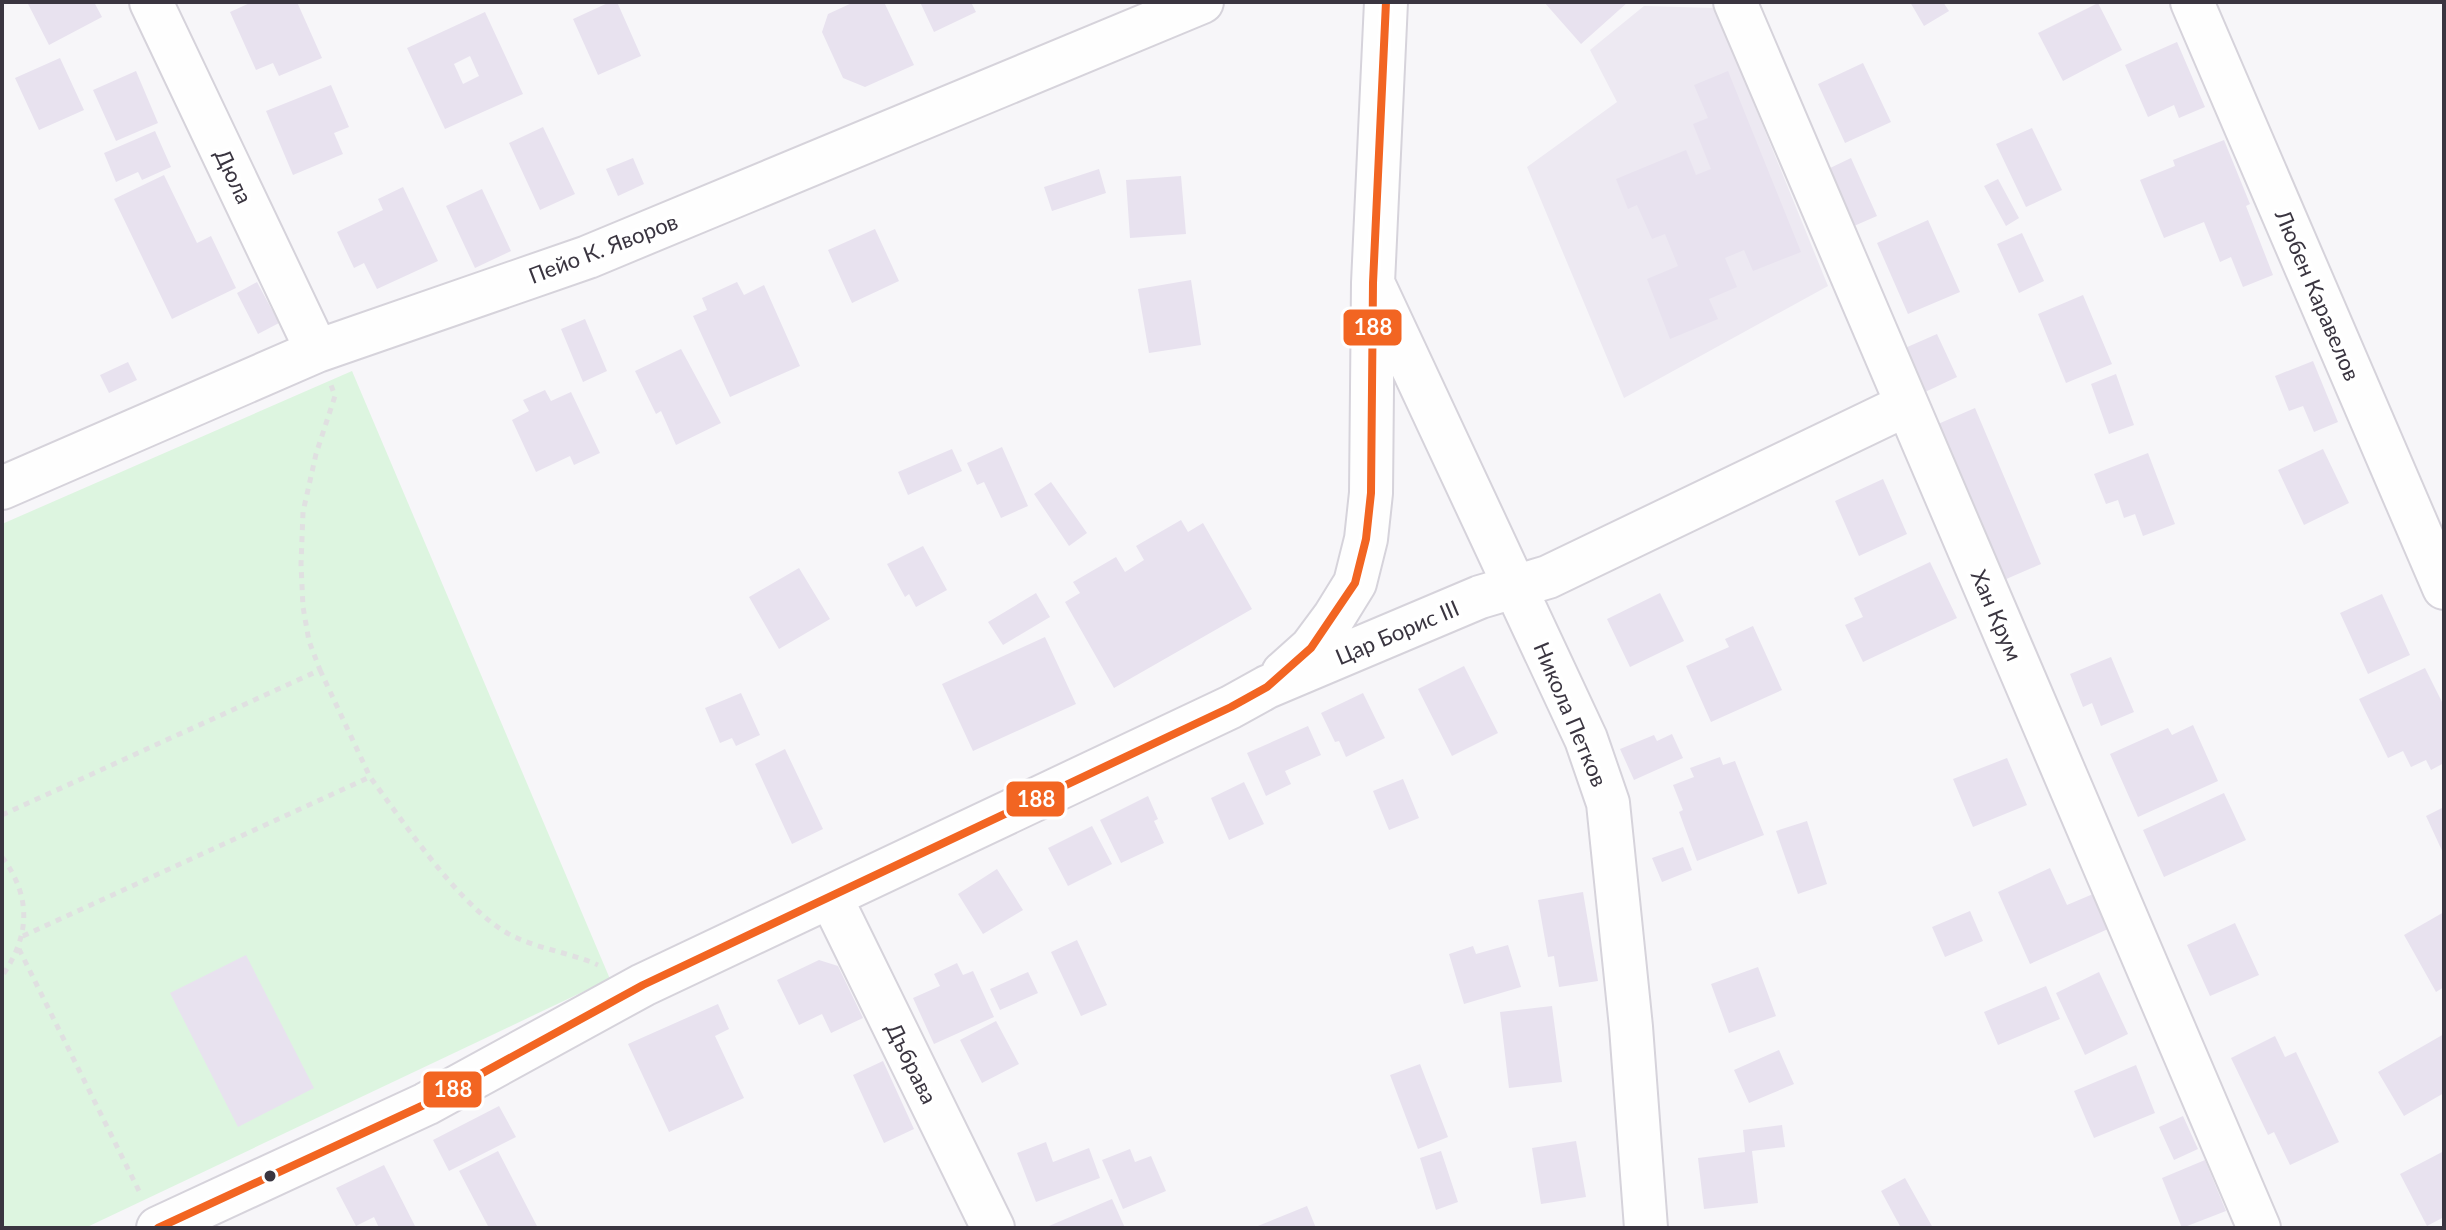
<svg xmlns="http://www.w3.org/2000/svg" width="2446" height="1230" viewBox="0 0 2446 1230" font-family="Lato,sans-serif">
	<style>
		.built { fill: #ede9f2 }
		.green { fill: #ddf5e0 }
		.building { fill: #e8e2ef; fill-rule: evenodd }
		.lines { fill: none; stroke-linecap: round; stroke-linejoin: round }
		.minor-casing { stroke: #d6d3db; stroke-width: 46 }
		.path { stroke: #e0e0e1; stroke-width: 5; stroke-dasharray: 6 6; stroke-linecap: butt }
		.minor { stroke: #fefefe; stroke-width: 42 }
		.bus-1-casing { stroke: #fff; stroke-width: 14 }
		.bus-1 { stroke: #f26522; stroke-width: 8 }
		.bus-dot { fill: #3a3540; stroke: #fff; stroke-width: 3 }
		.labels { text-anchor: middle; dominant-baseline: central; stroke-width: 8; stroke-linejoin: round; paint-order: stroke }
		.street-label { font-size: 22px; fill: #3a3540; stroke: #fff }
		.line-badge { stroke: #fff; stroke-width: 3 }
		.badge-label { font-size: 22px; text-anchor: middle; font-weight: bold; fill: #fff }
	</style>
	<rect width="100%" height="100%" fill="#f7f6f9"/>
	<path class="built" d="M1644,6L1715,8L1828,286L1624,398L1527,167L1617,102L1590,50Z"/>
	<path class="green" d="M352,371L610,979L85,1228H2V524Z"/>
	<path class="building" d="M27,2H94L102,17L49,45Z
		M252,2H297L322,58L279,76L273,63L256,70L230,12Z
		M610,2H617L641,56L598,75L573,19Z
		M854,2H884L914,65L865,87L843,78L822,32L828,14Z
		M920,2H971L976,12L934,32Z
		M1544,2H1628L1581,44Z
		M1910,2H1943L1949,11L1924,26Z
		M2098,3L2122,50L2063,81L2038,33Z
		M485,12L523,94L445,129L407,48ZM470,56L479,76L463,84L454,64Z
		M2177,42L2205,107L2179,118L2174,105L2148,117L2125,65Z
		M60,58L84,110L39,130L15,78Z
		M1863,63L1891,122L1845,143L1818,84Z
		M136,71L158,123L116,141L93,90Z
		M1728,71L1801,252L1753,271L1744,250L1725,258L1737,287L1709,299L1718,319L1670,339L1647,279L1678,266L1665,234L1652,239L1637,205L1628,209L1616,179L1686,150L1696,175L1711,169L1693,124L1708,118L1694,85Z
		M331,85L349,127L334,133L343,154L293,175L266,111Z
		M543,127L575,194L540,210L509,143Z
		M2032,128L2062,190L2026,207L1996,144Z
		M155,131L171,167L142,180L138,172L116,182L104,153Z
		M2224,140L2250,204L2246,206L2273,275L2243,287L2231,257L2220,262L2204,222L2164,238L2140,180L2175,166L2173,160Z
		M633,158L644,184L618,196L606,169Z
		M1851,158L1877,216L1854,226L1828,169Z
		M1099,169L1106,193L1052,211L1044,187Z
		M164,175L197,243L211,236L236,288L172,319L114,199Z
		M1181,176L1186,234L1130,238L1126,180Z
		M1998,179L2019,218L2006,226L1984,186Z
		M403,187L438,261L377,289L364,263L354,268L337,232L383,210L378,199Z
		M482,189L511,251L475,268L446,206Z
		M1928,220L1960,292L1908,314L1877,243Z
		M875,229L899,281L852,303L828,250Z
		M2022,233L2044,281L2019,293L1997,244Z
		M1191,280L1201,345L1149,353L1138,289Z
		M257,282L279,323L258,334L237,293Z
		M737,282L744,295L764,285L800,366L730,397L693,316L707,310L702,298Z
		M2083,295L2112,364L2066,383L2038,314Z
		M585,319L607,371L583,382L561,329Z
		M1937,334L1957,377L1925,392L1905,348Z
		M681,349L721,423L676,445L661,411L656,414L635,371Z
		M2313,361L2338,422L2314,432L2303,406L2289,411L2275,376Z
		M128,362L137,380L109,393L100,375Z
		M2116,374L2134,425L2109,434L2091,384Z
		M545,390L551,401L571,392L600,453L574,465L570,456L536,472L512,420L529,411L523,400Z
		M1975,408L2041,564L2004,580L1938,424Z
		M1002,447L1028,506L1001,518L984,482L977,485L967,463Z
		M952,449L962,471L908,495L898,472Z
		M2323,449L2349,503L2304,525L2278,470Z
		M2148,453L2175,524L2143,536L2135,514L2124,518L2118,500L2106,504L2094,474Z
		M1883,479L1907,534L1859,556L1835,501Z
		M1051,482L1087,533L1069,546L1034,494Z
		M1181,520L1188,532L1203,523L1252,609L1114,688L1065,602L1080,593L1073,582L1116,557L1125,572L1144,560L1136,546Z
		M923,546L947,590L916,607L909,594L905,597L887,564Z
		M1930,562L1957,618L1863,662L1845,625L1863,617L1854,598Z
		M799,568L830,619L779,649L749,597Z
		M1036,593L1050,617L1003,645L988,622Z
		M1660,593L1684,641L1630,667L1607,619Z
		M2382,594L2410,655L2368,674L2340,613Z
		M1753,626L1782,690L1711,722L1686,666L1729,647L1725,639Z
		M1045,637L1076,704L973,751L942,684Z
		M2111,657L2134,712L2101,726L2092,703L2083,707L2070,674Z
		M1464,666L1498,733L1452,756L1418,689Z
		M2425,668L2444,706V763L2431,770L2426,760L2411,767L2403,751L2388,758L2359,699Z
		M741,693L760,735L736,746L732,738L720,743L705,708Z
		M1363,693L1385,738L1346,757L1339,741L1335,742L1321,713Z
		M2193,725L2218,781L2138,817L2110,754L2168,728L2172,735Z
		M1308,726L1321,755L1285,771L1291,784L1266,796L1247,753Z
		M1672,734L1683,758L1634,780L1620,749L1654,735L1657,741Z
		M785,749L823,829L792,844L755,764Z
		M1720,757L1723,765L1735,761L1764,835L1697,861L1679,812L1683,810L1673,785L1694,777L1690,768Z
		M2007,758L2027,805L1973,827L1953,779Z
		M1403,779L1419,818L1389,830L1373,791Z
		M1244,782L1264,824L1229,840L1211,798Z
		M2224,793L2246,840L2164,877L2143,830Z
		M1148,796L1158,819L1154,821L1164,843L1121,863L1100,820Z
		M2444,807V855L2426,816Z
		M1807,821L1827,884L1798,894L1776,831Z
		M1092,826L1112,864L1068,886L1048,848Z
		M1683,847L1692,870L1662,882L1652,858Z
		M2050,868L2067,905L2093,894L2108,929L2030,964L1998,892Z
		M997,869L1023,910L983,934L958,894Z
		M1583,892L1598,981L1559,987L1554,956L1548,957L1538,900Z
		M1970,911L1983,941L1945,957L1932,927Z
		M2444,912V987L2436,992L2404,935Z
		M2235,923L2259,975L2210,996L2187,945Z
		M1077,940L1107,1005L1081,1016L1051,952Z
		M1508,945L1521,987L1464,1004L1449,954L1473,946L1476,954Z
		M246,955L314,1088L238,1127L170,993Z
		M819,960L838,966L863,1018L831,1033L822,1014L799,1025L777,980Z
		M957,963L963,975L973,971L994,1017L934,1044L913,998L940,986L934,974Z
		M1758,967L1776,1016L1729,1033L1711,984Z
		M1028,972L1038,993L1000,1010L990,989Z
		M2099,972L2128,1034L2085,1055L2056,993Z
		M2046,986L2060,1019L1998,1045L1984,1012Z
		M718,1004L729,1029L715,1036L744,1098L669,1132L628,1044Z
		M1552,1006L1562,1082L1509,1088L1500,1012Z
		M996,1021L1019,1064L982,1083L960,1040Z
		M2444,1034V1093L2404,1116L2378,1072Z
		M2275,1036L2285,1057L2296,1052L2339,1142L2290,1165L2274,1132L2268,1135L2231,1058Z
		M1779,1050L1794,1084L1749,1103L1734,1070Z
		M883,1061L914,1129L884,1143L853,1075Z
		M1420,1064L1448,1137L1418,1149L1390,1075Z
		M2136,1065L2155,1113L2094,1138L2074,1091Z
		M499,1106L516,1137L449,1171L433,1140Z
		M2183,1116L2198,1149L2174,1160L2159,1127Z
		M1782,1125L1785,1147L1752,1151L1758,1203L1704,1209L1698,1158L1745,1152L1743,1130Z
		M1576,1141L1586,1197L1541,1204L1532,1148Z
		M1046,1142L1053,1162L1089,1148L1100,1178L1036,1202L1017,1153Z
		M1130,1149L1135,1162L1151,1156L1166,1191L1123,1209L1102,1160Z
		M498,1151L538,1228H489L459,1171Z
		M1441,1151L1458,1202L1436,1210L1420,1158Z
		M2444,1151V1217L2427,1226L2400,1174Z
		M2205,1160L2226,1211L2182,1228L2162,1178Z
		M384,1165L415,1226L412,1228H379L374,1217L356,1226L336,1188Z
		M1905,1178L1933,1228H1901L1881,1191Z
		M1112,1199L1125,1228H1050L1049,1226Z
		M1307,1206L1316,1228H1253Z"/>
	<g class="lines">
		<g class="minor-casing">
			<path id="minor" d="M151,2L317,351
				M1735,2L2259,1228
				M2192,2L2444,588
				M1373,283L1586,739L1608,803L1631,1027L1646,1228
				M2,488L317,351L588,257L1202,2
				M1283,673L1311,648L1334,617L1355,583L1366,539L1371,493L1373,283L1386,2
				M831,898L993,1228
				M158,1228L426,1104L643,985L1231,707L1267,687L1480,597L1548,577L1906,405"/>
		</g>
		<path class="path" d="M320,670L370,777
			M2,815L320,670L309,641L303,607L301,564L303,512L316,454L335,396L331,385
			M2,857C32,897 30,936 2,976
			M23,936L370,777C405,824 452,895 499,928C528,948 567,951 598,965
			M19,949L141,1195"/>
		<use href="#minor" class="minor"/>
		<g class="bus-1-casing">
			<path id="bus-1" d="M158,1228L426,1104L643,985L1231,707L1267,687L1311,648L1355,583L1366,539L1371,493L1373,283L1386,2"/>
		</g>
		<use href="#bus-1" class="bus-1"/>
	</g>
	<circle class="bus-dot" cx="270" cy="1176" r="7"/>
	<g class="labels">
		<g class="street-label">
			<text transform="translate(234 176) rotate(65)">Дюла</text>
			<text transform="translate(603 248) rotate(-21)">Пейо К. Яворов</text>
			<text transform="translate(2318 295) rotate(67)">Любен Каравелов</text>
			<text transform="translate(1997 615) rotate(67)">Хан Крум</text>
			<text transform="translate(1397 632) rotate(-23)">Цар Борис III</text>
			<text transform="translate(1571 714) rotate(67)">Никола Петков</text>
			<text transform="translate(912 1063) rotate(64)">Дъбрава</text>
		</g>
	</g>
	<g class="line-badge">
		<rect x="1342" y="308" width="61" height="39" rx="8" fill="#f26522"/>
		<rect x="1005" y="780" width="61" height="38" rx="8" fill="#f26522"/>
		<rect x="422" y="1070" width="61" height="39" rx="8" fill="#f26522"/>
	</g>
	<g class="badge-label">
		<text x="1373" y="335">188</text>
		<text x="1036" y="807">188</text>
		<text x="453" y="1097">188</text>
	</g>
	<rect width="2446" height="1230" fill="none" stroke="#3a3540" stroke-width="8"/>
</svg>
